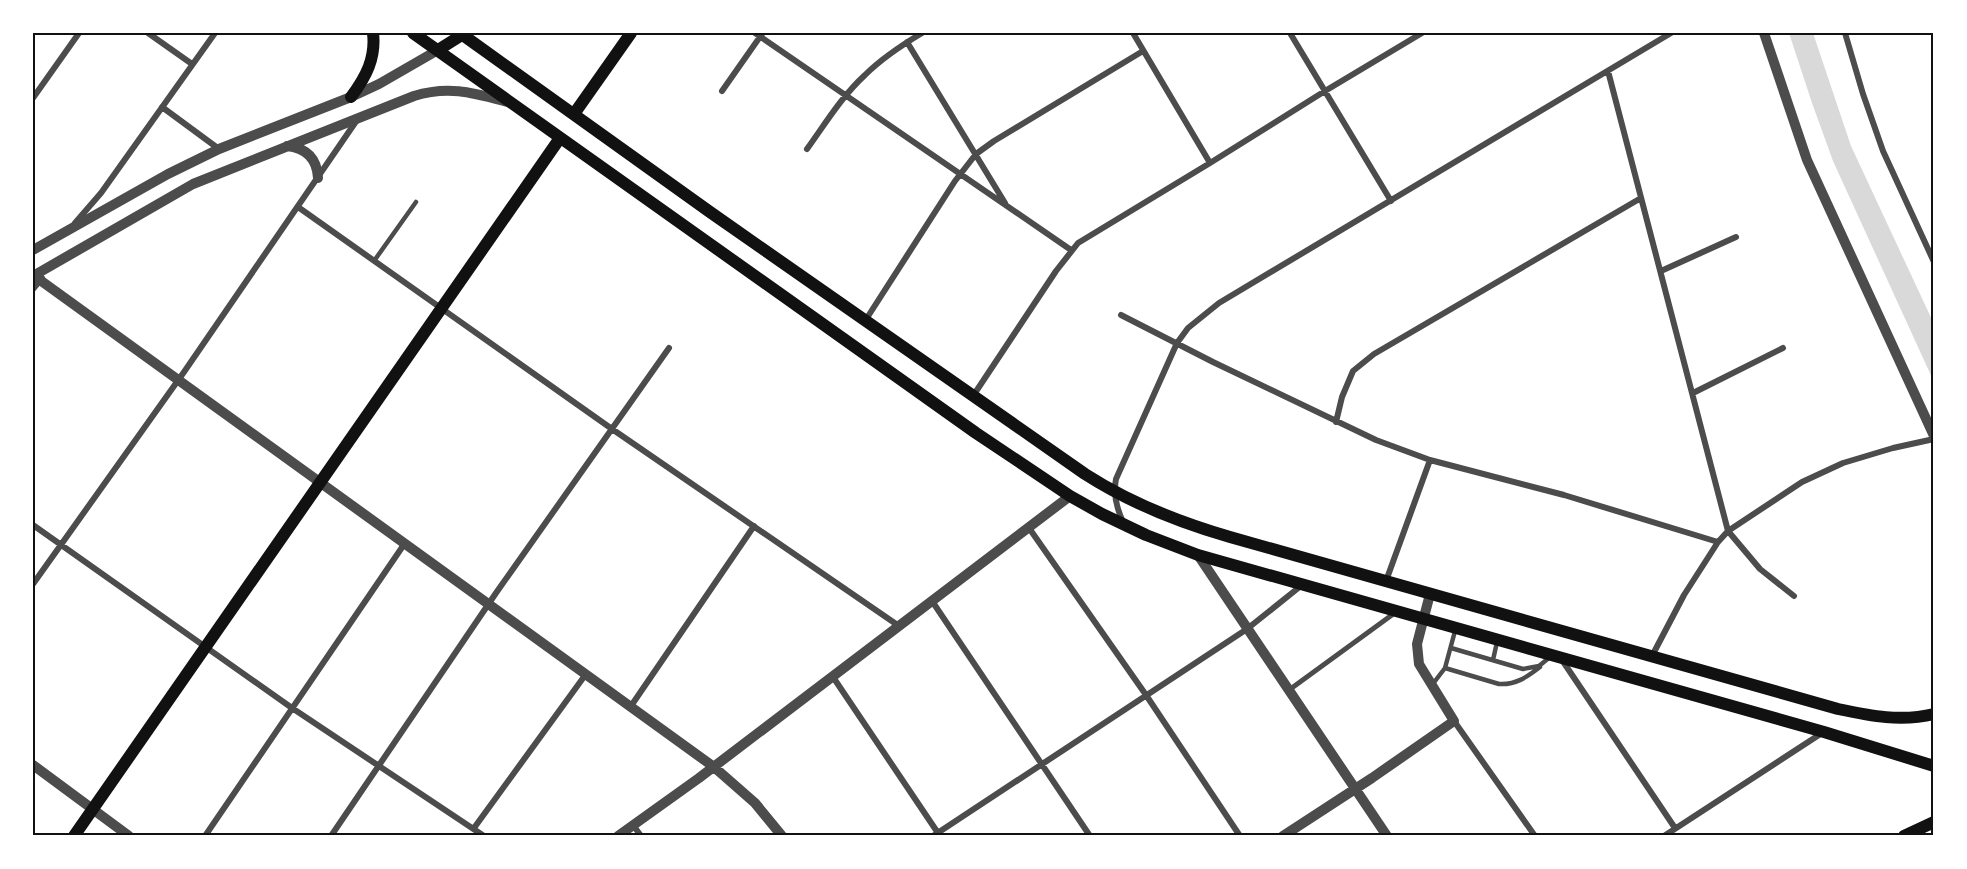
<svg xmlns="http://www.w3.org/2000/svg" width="1967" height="869" viewBox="0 0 1967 869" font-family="'Source Sans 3',sans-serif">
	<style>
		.water { fill: #d9d9d9 }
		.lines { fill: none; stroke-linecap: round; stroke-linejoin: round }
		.service { stroke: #4c4c4c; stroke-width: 4.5 }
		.pedestrian { stroke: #4c4c4c; stroke-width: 5 }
		.minor { stroke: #4c4c4c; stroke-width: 6 }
		.tertiary { stroke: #4c4c4c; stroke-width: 10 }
		.secondary { stroke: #111; stroke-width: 12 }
		.neatline { fill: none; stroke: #111; stroke-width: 2 }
	</style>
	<rect width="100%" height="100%" fill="#fff"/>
	<path class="water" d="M1789,33H1813L1851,146L1934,324V382L1833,161L1812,103Z"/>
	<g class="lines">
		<path class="service" d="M374,261L416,202
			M1451,648L1523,669L1539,666L1550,657
			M1493,660L1497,642
			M1445,668L1499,684C1516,685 1527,677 1540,667
			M1432,685L1445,668L1455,631"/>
		<path class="pedestrian" d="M1289,690L1396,612"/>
		<path class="minor" d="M148,33L192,64
			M755,33L1071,250
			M1133,33L1210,163
			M1290,33L1391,201
			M1845,33L1863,94L1883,151L1934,262
			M907,42L1005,203
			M1608,71L1728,531L1760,569L1794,596
			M722,91L762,34
			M33,98L79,33
			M162,107L219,149
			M807,149C825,124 842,96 865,75C882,58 902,45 922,33
			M298,207L612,429L899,626
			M75,223L101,193L215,33
			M1661,271L1736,237
			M33,289L42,278
			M1121,315L1213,362L1376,440L1430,460L1564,495L1718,542
			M865,321L955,181L976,154L994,141L1143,51
			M1693,393L1783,348
			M973,396L1056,271L1078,243L1210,163L1325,91L1422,33
			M1336,422L1342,397L1353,371L1374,354L1641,198
			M1123,522C1117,509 1113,494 1116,479L1177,343L1188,328L1219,303L1671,33
			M33,525L292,708L484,836
			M1029,528L1146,695L1240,836
			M1386,581L1430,460
			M33,584L184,372L357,120
			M932,601L1090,836
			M1652,656L1684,595L1718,542L1728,531L1802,482L1843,463L1893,448L1934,439
			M1562,660L1675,828
			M833,677L940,836
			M631,706L754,526
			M1454,721L1535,836
			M633,825L641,836
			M474,828L586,674
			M205,836L405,543
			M331,836L496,593L669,348
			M933,836L1247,629L1302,585
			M1664,836L1822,733"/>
		<path class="tertiary" d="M1764,33L1807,160L1934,436
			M287,146C306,148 317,158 318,178
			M33,250L168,174L219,149L351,97L379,84L438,50
			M33,275L714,767L755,803L782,836
			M33,276L193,184L414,96C449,85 474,93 508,102
			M1198,555L1387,836
			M33,765L129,836
			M618,836L699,778L1070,496
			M1283,836L1372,778L1454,721L1419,664L1417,644L1430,594"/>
		<path class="secondary" d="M413,33L976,433L1070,496L1102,514L1146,535L1198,555L1824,732L1934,766
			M460,33L710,212L1085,474C1130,503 1178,522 1230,537L1838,709C1871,716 1901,722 1934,714
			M438,50L465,33
			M351,97C366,77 376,58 373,33
			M574,114L631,33
			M74,836L560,138
			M1904,836L1934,822"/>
	</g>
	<rect width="1967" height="869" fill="none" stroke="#ffffff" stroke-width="69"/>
	<rect x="34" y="34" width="1898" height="800" class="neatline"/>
</svg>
